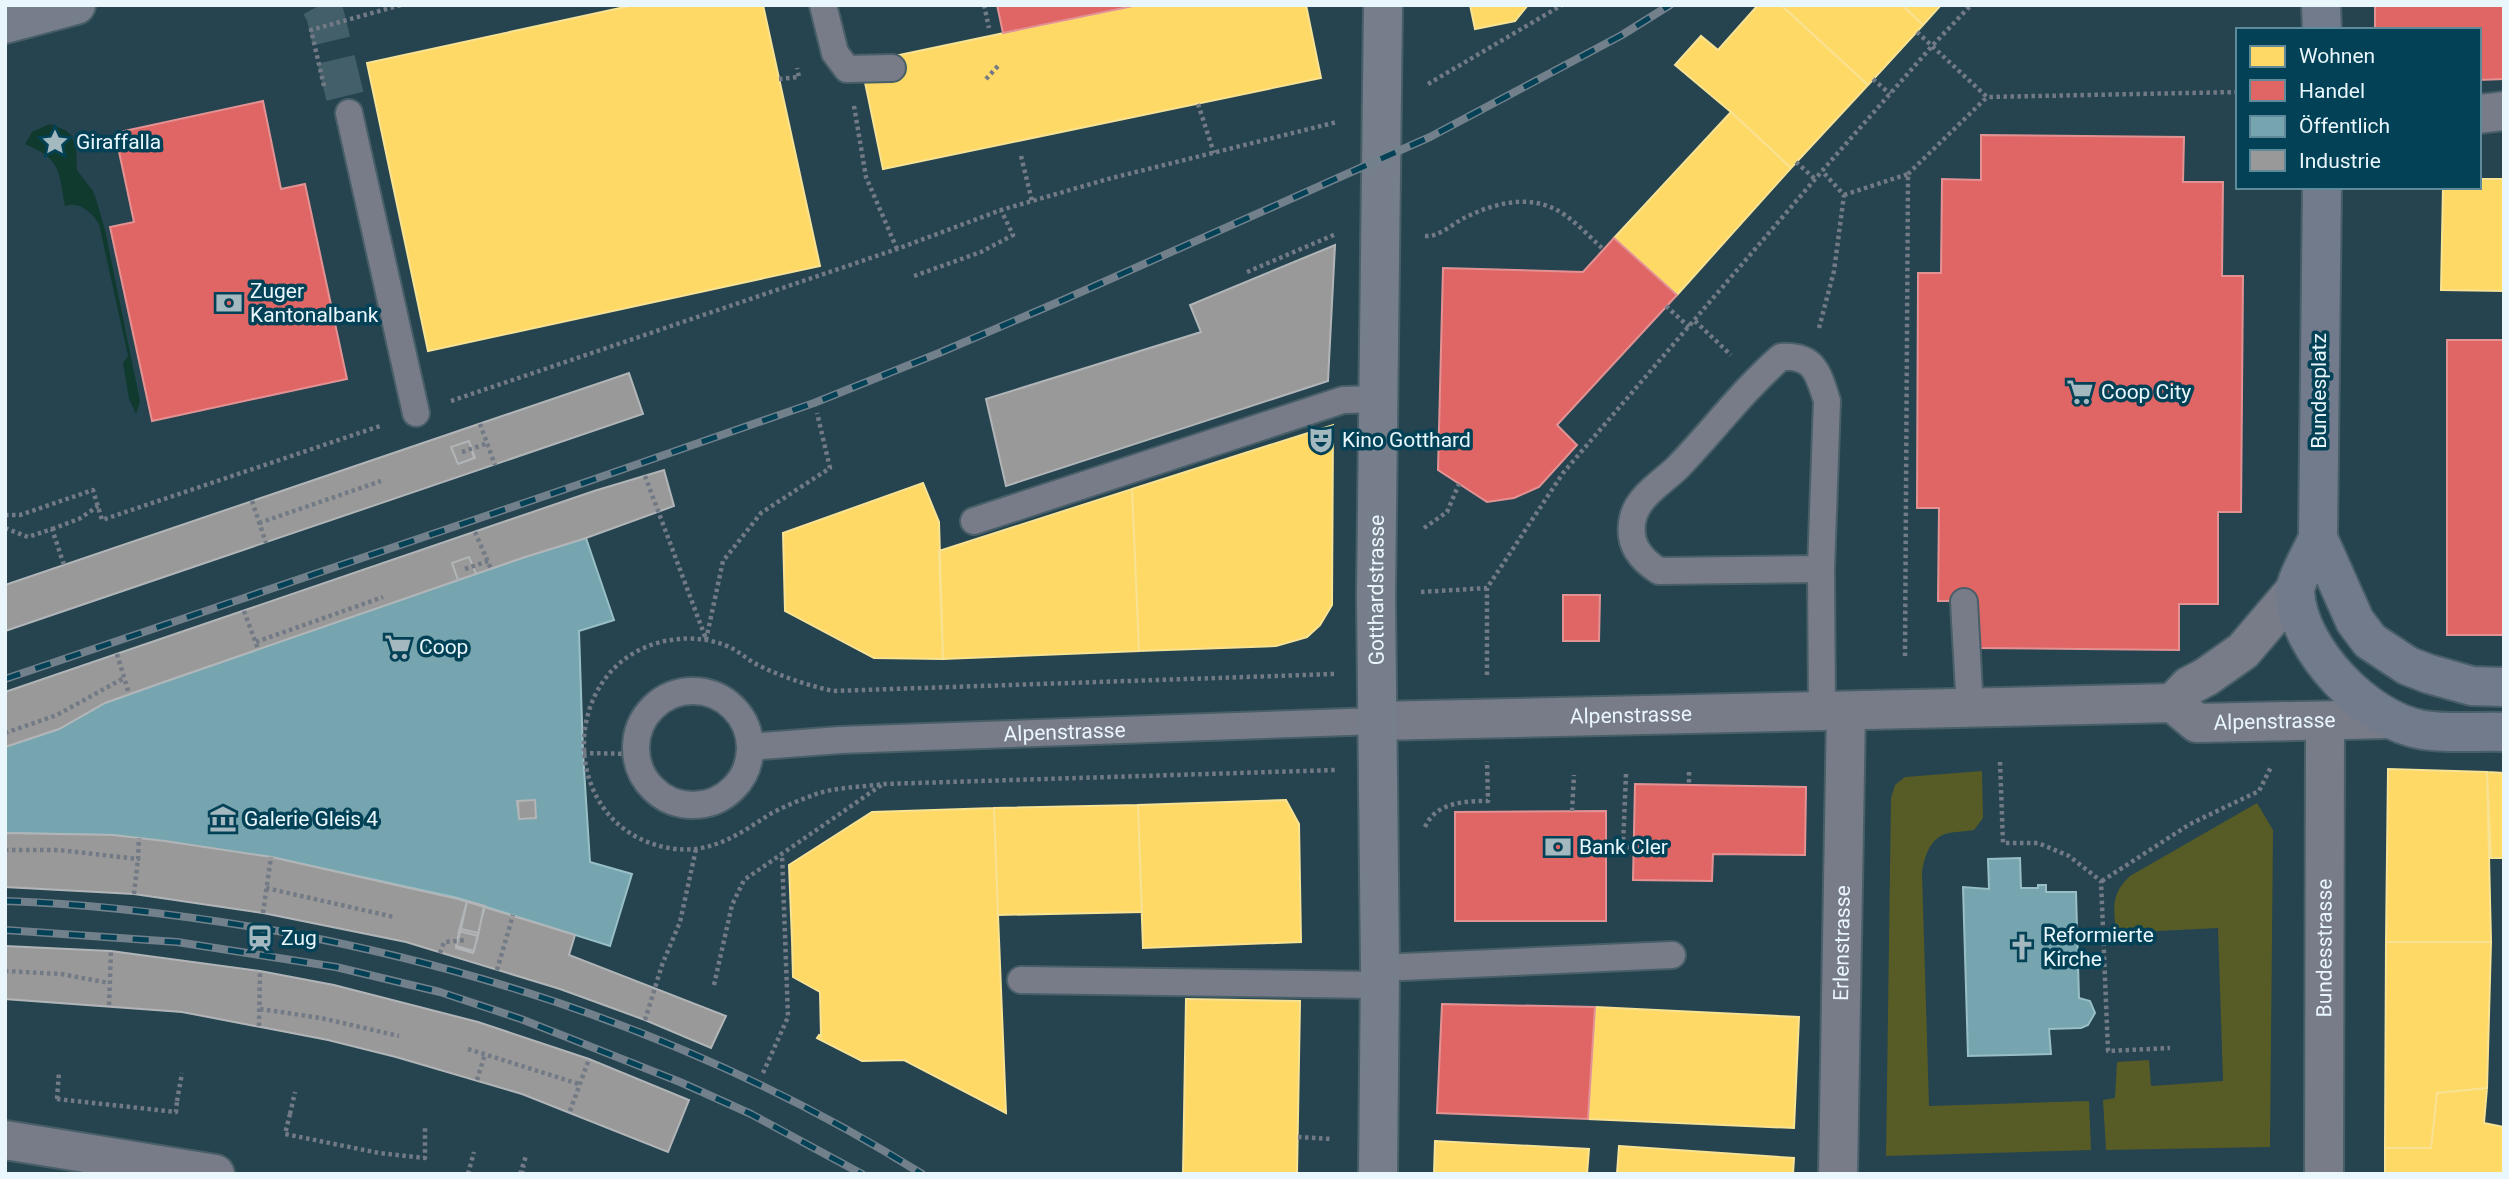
<svg xmlns="http://www.w3.org/2000/svg" width="2509" height="1179" viewBox="0 0 2509 1179" font-family="Roboto,sans-serif">
	<style>
		.green { fill: #575b26 }
		.water { fill: #113a2f }
		.homes { fill: #ffd966; stroke: #f8e293; stroke-width: 2 }
		.shops { fill: #e06666; stroke: #e39293; stroke-width: 2 }
		.public { fill: #76a5af; stroke: #98bec6; stroke-width: 2 }
		.industry { fill: #999; stroke: #b1b5b7; stroke-width: 2 }
		.lines { fill: none; stroke-linecap: round; stroke-linejoin: round }
		.street-tunnel { stroke: #425f6a; stroke-width: 38; stroke-dasharray: 38 19; stroke-linecap: butt }
		.lane-casing { stroke: #485f68; stroke-width: 30 }
		.street-casing { stroke: #485f68; stroke-width: 42 }
		.secondary-casing { stroke: #485f68; stroke-width: 42 }
		.primary-casing { stroke: #485f68; stroke-width: 42 }
		.path { stroke: #727a85; stroke-width: 4.5; stroke-dasharray: 3.5 3.5; stroke-linecap: butt }
		.lane { stroke: #787c89; stroke-width: 26 }
		.street { stroke: #787c89; stroke-width: 38 }
		.secondary { stroke: #767e8c; stroke-width: 38 }
		.primary { stroke: #717b8c; stroke-width: 38 }
		.rail-casing { stroke: #71808a; stroke-width: 8 }
		.rail { stroke: #024156; stroke-width: 5; stroke-dasharray: 16; stroke-linecap: butt }
		.path-bridge { stroke: #727a85; stroke-width: 4.5; stroke-dasharray: 3.5 3.5; stroke-linecap: butt }
		.labels { text-anchor: middle; dominant-baseline: central; stroke-width: 7; stroke-linejoin: round; paint-order: stroke }
		.poi-label { font-size: 21px; fill: #e9f7fd; stroke: #024156; text-anchor: start }
		.street-label { font-size: 21px; fill: #e9f7fd; stroke: #024156 }
	</style>
	<rect width="100%" height="100%" fill="#254450"/>
	<path class="green" d="M1982,771L1983,818L1974,830C1965,832 1954,831 1945,834C1929,840 1924,858 1922,873L1929,1106L2089,1101L2091,1150L1886,1156L1891,798L1895,785L1905,777Z
		M2257,803L2273,830L2270,1147L2106,1150L2103,1100L2115,1098L2117,1062L2149,1060L2151,1086L2223,1081L2218,928L2116,933C2114,907 2110,895 2130,876Z"/>
	<path class="water" d="M50,124L65,130L71,135L76,148L77,170L93,191L96,199L105,230L140,401L136,414L129,399L123,363L128,356L99,224C91,212 80,201 65,206C58,170 62,160 25,144L32,132Z"/>
	<path class="homes" d="M634,5H763L820,266L428,351L367,63Z
		M1138,5H1306L1321,78L883,169L861,63Z
		M1470,5H1528L1515,21L1475,29Z
		M1758,5H1781L1868,85L1791,168L1731,112L1675,65L1701,36L1718,50Z
		M1781,5H1902L1923,25L1868,85Z
		M1902,5H1941L1923,25Z
		M1731,112L1791,168L1677,295L1614,238Z
		M2479,179H2504V291L2441,290L2443,187H2479Z
		M1333,425L1332,605L1320,625L1307,637L1276,646L1139,651L1132,489Z
		M923,483L939,522L943,659L874,658L785,611L783,533Z
		M1132,489L1139,651L943,659L939,551Z
		M2388,769L2487,772L2491,942H2386Z
		M2487,772L2504,773V858H2491Z
		M1286,800L1299,824L1301,942L1143,948L1138,805Z
		M1138,805L1142,912L998,915L994,808Z
		M994,808L998,915L1006,1113L904,1060L862,1061L817,1038L819,1035L821,1036L820,992L793,977L792,940L789,865L872,812Z
		M2386,942H2491L2487,1088L2437,1093L2431,1148H2385Z
		M1186,999L1300,1001L1297,1174H1183Z
		M1595,1007L1799,1017L1794,1128L1588,1119Z
		M2487,1088L2484,1123L2504,1127V1174H2385V1148H2431L2437,1093Z
		M1435,1141L1589,1149L1587,1174H1434Z
		M1619,1146L1794,1158L1793,1174H1617Z"/>
	<path class="shops" d="M997,5H1138L1003,33Z
		M2375,5H2504V79L2479,80V30H2375Z
		M263,101L281,189L305,184L347,379L152,421L110,227L134,222L115,133Z
		M1981,135L2184,137L2183,182H2223L2222,276H2243L2241,512H2218V604H2179V650L1976,648V601H1938L1939,508H1917L1918,273H1941L1942,179L1981,180Z
		M1614,238L1677,295L1557,425L1577,445L1539,487L1514,498L1487,502L1438,470L1443,268L1583,272Z
		M2447,340H2504V635H2447Z
		M1563,595H1600L1599,641H1563Z
		M1635,784L1806,787L1805,855L1713,854L1712,881L1633,880Z
		M1606,811V921H1455V812Z
		M1442,1004L1595,1007L1588,1119L1437,1113Z"/>
	<path class="public" d="M586,538L614,620L579,631L583,753L590,862L632,874L610,946L458,898L271,857L113,835L5,833V747L59,729L105,703L158,684L522,558Z
		M2020,858L2021,888H2038V885H2046V892H2076L2079,998L2090,1001L2095,1013L2088,1025L2081,1028L2049,1029L2051,1054L1968,1056L1963,887L1989,889L1988,859Z
		M458,1036L544,1064L540,1078L453,1054Z
		M458,1036L475,1041L470,1058L453,1054Z"/>
	<path class="industry" d="M1335,245L1328,381L1006,486L986,399L1201,332L1190,305Z
		M629,373L643,414L5,631V585Z
		M469,441L475,458L458,464L451,447Z
		M469,441L474,458L458,464L451,447Z
		M664,470L674,506L586,538L522,558L158,684L105,703L59,729L5,747V692L594,491Z
		M469,557L476,574L458,580L452,563Z
		M535,800L536,818L519,819L518,801Z
		M535,800L536,818L519,819L517,801Z
		M5,833L113,835L165,841L271,857L458,899L575,935L569,955L726,1016L711,1048L645,1020L560,989L406,942L263,913L134,894L5,887Z
		M467,901L484,906L478,936L459,931Z
		M467,901L485,906L478,933L461,929Z
		M461,929L478,933L474,951L456,946Z
		M459,931L478,936L473,953L456,948Z
		M5,946L111,951L260,971L334,985L478,1022L589,1059L689,1100L668,1152L522,1094L396,1057L328,1040L182,1012L5,999Z"/>
	<g class="lines">
		<path class="street-tunnel" d="M320,5L325,14L349,113"/>
		<g class="lane-casing">
			<g id="lane">
				<path d="M823,5L835,53L847,69L892,68"/>
				<path d="M349,113L416,413"/>
				<path d="M974,521L1343,400L1378,399"/>
				<path d="M1821,569L1659,571C1640,559 1627,543 1633,518C1638,496 1663,482 1678,467C1713,431 1743,390 1781,357C1814,355 1818,372 1827,401L1821,569L1822,713"/>
				<path d="M1964,602L1970,709"/>
				<circle cx="693" cy="748" r="57"/>
				<path id="s1" d="M750,747L840,740L1377,721"/>
				<path d="M1380,968L1672,955"/>
				<path d="M1021,980L1379,985"/>
			</g>
		</g>
		<g class="street-casing">
			<g id="street">
				<path d="M2479,114L2504,111"/>
				<path d="M2173,703L2189,686L2206,677L2243,651L2295,590"/>
				<path id="s2" d="M1377,721L2173,703L2197,723L2391,719"/>
				<path d="M5,1140L215,1174"/>
				<path id="s3" d="M1838,1174L1846,711"/>
				<path id="s4" d="M2324,1174L2325,722"/>
			</g>
		</g>
		<g class="secondary-casing">
			<g id="secondary">
				<path d="M5,24L76,5"/>
				<path id="s5" d="M1378,1174L1380,968L1376,597L1383,5"/>
			</g>
		</g>
		<g class="primary-casing">
			<path id="primary" d="M2321,5L2322,30
				M2322,187L2318,538C2313,550 2295,581 2295,592C2298,650 2367,721 2423,730C2449,734 2478,731 2504,732
				M2318,538L2355,621L2370,641L2408,666L2429,674L2472,686L2504,687"/>
		</g>
		<path class="path" d="M984,5L989,28
			M1917,32L1987,97L2238,92
			M779,79L799,77L797,68
			M986,79L998,66
			M1873,79L1890,94
			M1428,84L1562,5
			M324,86L311,30L401,5
			M1198,104L1214,153
			M854,106L866,177L897,249
			M1021,156L1032,201
			M1796,162L1815,179
			M1908,174L1987,97
			M1844,195L1908,174L1905,656
			M1425,236C1439,237 1451,225 1464,218C1494,203 1531,193 1562,213C1577,223 1590,237 1603,249
			M1247,272L1336,234
			M914,276L981,252L1013,235L1001,210
			M1666,306L1689,327
			M1695,321L1731,355
			M1819,328L1834,271L1844,195L1822,171
			M451,401L897,249L1001,210L1108,179L1337,122
			M480,424L495,465
			M462,452L488,443
			M645,476L706,639
			M252,501L266,543
			M5,515H20L93,490L102,520L380,426
			M259,523L381,481
			M5,528L28,537L52,529L64,565
			M1424,528L1447,512L1459,484
			M52,529L79,519L98,506
			M475,532L491,569
			M465,569L488,561
			M1421,592L1487,588L1563,473L1822,171L1933,45L1971,5
			M244,611L258,649
			M706,640L723,561L761,513L830,468L817,413
			M256,642L383,597
			M117,654L129,694
			M1334,674L833,691C807,685 782,677 758,665C750,661 743,655 735,650C720,641 697,637 679,639C557,650 551,827 669,848C708,855 737,836 767,816C782,807 800,800 816,794C837,787 862,787 884,784L1335,770
			M1487,675V588
			M5,733L57,715L124,678
			M583,753L635,754
			M2000,762L2003,843H2038L2069,856L2101,881L2108,1051L2170,1048
			M1689,772V785
			M1626,774L1623,846L1634,848
			M1572,811L1574,775
			M1425,827C1436,802 1465,801 1488,801L1487,761
			M5,850H59L138,859L139,838
			M2102,881L2190,824L2259,791L2271,767
			M266,888L394,917
			M134,894L138,859
			M263,913L271,857
			M440,953L444,942L467,940
			M497,970L513,915
			M5,971L61,974L109,983
			M714,985L732,905L744,880L883,784
			M109,1005L111,951
			M260,1009L321,1018L399,1036
			M645,1020L662,965L680,922L696,849
			M259,1026L260,971
			M468,1049L579,1084
			M763,1073L788,1017L782,854
			M477,1080L485,1054
			M57,1099L176,1112L177,1101
			M57,1099L59,1072
			M570,1111L589,1059
			M290,1114L285,1134L379,1153L425,1158V1128
			M1298,1137L1332,1139
			M468,1174L474,1152
			M522,1174L524,1166"/>
		<use href="#lane" class="lane"/>
		<use href="#street" class="street"/>
		<use href="#secondary" class="secondary"/>
		<use href="#primary" class="primary"/>
		<g class="rail-casing">
			<path id="rail" d="M5,679L592,480L814,403L939,353L1063,300L1430,137L1622,35L1670,5
				M5,901C99,904 191,916 283,932C510,974 726,1051 922,1174
				M5,930L177,942L336,967L440,992L521,1019L680,1082L751,1114L862,1174"/>
		</g>
		<use href="#rail" class="rail"/>
		<path class="path-bridge" d="M177,1101L182,1073
			M290,1114L295,1092
			M520,1174L526,1156"/>
	</g>
	<defs>
		<g id="sight-bare" transform="scale(2.1)"><path d="M0-6L1.8-2.2L6-1.7L2.9 1.2L3.7 5.4L0 3.3L-3.7 5.4L-2.9 1.2L-6-1.7L-1.8-2.2Z" fill="#a4b8c0" stroke="#024156" stroke-width="2.5" paint-order="stroke"/></g>
		<g id="bank-bare" transform="scale(2.1)"><path d="M-6-4H6V4H-6ZM0-2.3a2.3 2.3 0 1 0 0 4.6a2.3 2.3 0 1 0 0-4.6Z" fill="#a4b8c0" stroke="#024156" stroke-width="2.5" paint-order="stroke"/></g>
		<g id="supermarket-bare" transform="scale(2.1)"><path d="M-6-5.5h2.5l.6 2H6L4.5 2H-2.5L-4.4-4H-6ZM-1.5 3.2a1.3 1.3 0 1 0 .1 0ZM3 3.2a1.3 1.3 0 1 0 .1 0Z" fill="#a4b8c0" stroke="#024156" stroke-width="2.5" paint-order="stroke"/></g>
		<g id="theatre-bare" transform="scale(2.1)"><path d="M-5-5.5Q0-4 5-5.5V0Q5 5 0 6Q-5 5-5 0ZM-3.3-2.5H-1v1.5H-3.3ZM1-2.5H3.3v1.5H1ZM-2.8 1Q0 5.5 2.8 1Z" fill="#a4b8c0" stroke="#024156" stroke-width="2.5" paint-order="stroke"/></g>
		<g id="museum-bare" transform="scale(2.1)"><path d="M0-6L6-3V-2H-6V-3ZM-5-1h2V3h-2ZM-1-1h2V3h-2ZM3-1h2V3H3ZM-6 4H6V6H-6Z" fill="#a4b8c0" stroke="#024156" stroke-width="2.5" paint-order="stroke"/></g>
		<g id="station-bare" transform="scale(2.1)"><path d="M-3-6H3Q5-6 5-4V2Q5 4 3 4L4.5 6H3L1.5 4h-3L-3 6H-4.5L-3 4Q-5 4-5 2V-4Q-5-6-3-6ZM-3.5-4v3h7v-3ZM-3.5 1v1.5H-2V1ZM2 1v1.5H3.5V1Z" fill="#a4b8c0" stroke="#024156" stroke-width="2.5" paint-order="stroke"/></g>
		<g id="church-bare" transform="scale(2.1)"><path d="M-1.2-6h2.4v3.5h3.3v2.4h-3.3V6h-2.4V-.1h-3.3v-2.4h3.3Z" fill="#a4b8c0" stroke="#024156" stroke-width="2.5" paint-order="stroke"/></g>
	</defs>
	<g fill-rule="evenodd">
		<use href="#sight-bare" x="55" y="142"/>
		<use href="#bank-bare" x="229" y="303"/>
		<use href="#supermarket-bare" x="2080" y="392"/>
		<use href="#theatre-bare" x="1321" y="440"/>
		<use href="#supermarket-bare" x="398" y="647"/>
		<use href="#museum-bare" x="223" y="819"/>
		<use href="#bank-bare" x="1558" y="847"/>
		<use href="#station-bare" x="260" y="938"/>
		<use href="#church-bare" x="2022" y="947"/>
	</g>
	<g class="labels">
		<g class="poi-label">
			<text x="76" y="142">Giraffalla</text>
			<text x="250" y="291">Zuger<tspan x="250" dy="24">Kantonalbank</tspan></text>
			<text x="2101" y="392">Coop City</text>
			<text x="1342" y="440">Kino Gotthard</text>
			<text x="419" y="647">Coop</text>
			<text x="244" y="819">Galerie Gleis 4</text>
			<text x="1579" y="847">Bank Cler</text>
			<text x="2043" y="935">Reformierte<tspan x="2043" dy="24">Kirche</tspan></text>
			<text x="281" y="938">Zug</text>
		</g>
		<g class="street-label">
			<text transform="translate(2319 391) rotate(-90)">Bundesplatz</text>
			<text stroke="none"><textPath href="#s5" startOffset="584">Gotthardstrasse</textPath></text>
			<text stroke="none"><textPath href="#s2" startOffset="254">Alpenstrasse</textPath></text>
			<text stroke="none"><textPath href="#s2" startOffset="905">Alpenstrasse</textPath></text>
			<text stroke="none"><textPath href="#s1" startOffset="315">Alpenstrasse</textPath></text>
			<text stroke="none"><textPath href="#s3" startOffset="231">Erlenstrasse</textPath></text>
			<text stroke="none"><textPath href="#s4" startOffset="226">Bundesstrasse</textPath></text>
		</g>
	</g>
	<rect width="2509" height="1179" fill="none" stroke="#e9f7fd" stroke-width="14"/>
	<rect x="2236" y="28" width="245" height="161" fill="#024156" stroke="#5e8a99" stroke-width="2"/>
	<rect x="2250" y="46" width="35" height="21" fill="#ffd966" stroke="#5e8a99" stroke-width="2"/>
	<text x="2299" y="63" font-size="21" fill="#e9f7fd">Wohnen</text>
	<rect x="2250" y="80" width="35" height="21" fill="#e06666" stroke="#5e8a99" stroke-width="2"/>
	<text x="2299" y="98" font-size="21" fill="#e9f7fd">Handel</text>
	<rect x="2250" y="116" width="35" height="21" fill="#76a5af" stroke="#5e8a99" stroke-width="2"/>
	<text x="2299" y="133" font-size="21" fill="#e9f7fd">Öffentlich</text>
	<rect x="2250" y="150" width="35" height="21" fill="#999999" stroke="#5e8a99" stroke-width="2"/>
	<text x="2299" y="168" font-size="21" fill="#e9f7fd">Industrie</text>
</svg>
